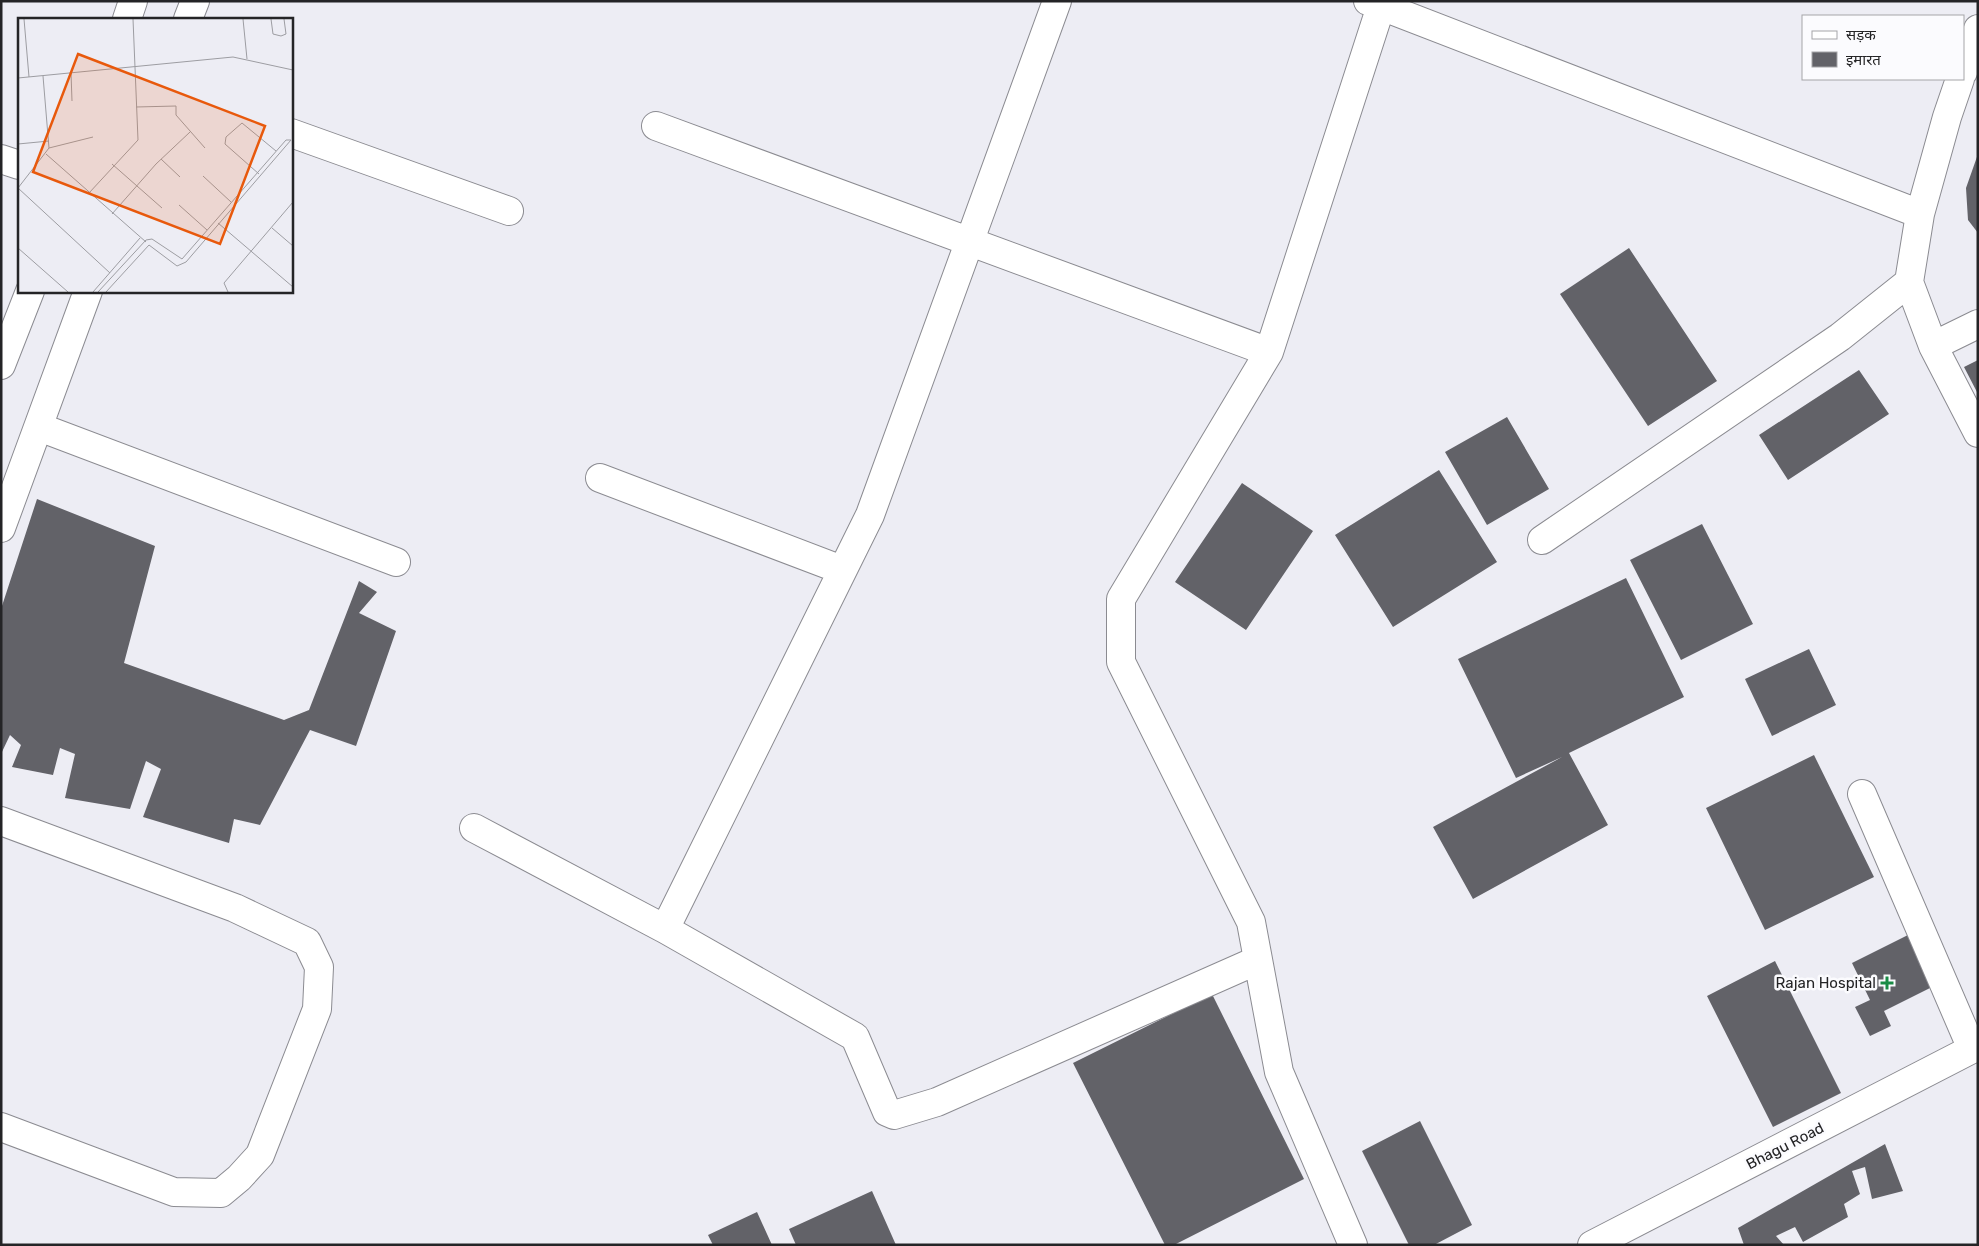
<svg xmlns="http://www.w3.org/2000/svg" width="1979" height="1246" viewBox="0 0 1979 1246" font-family="Rubik,'Noto Sans Devanagari',sans-serif">
	<style>
		.building { fill: #626268 }
		.lines { fill: none; stroke-linecap: round; stroke-linejoin: round }
		.minor-casing { stroke: #8b8b91; stroke-width: 30 }
		.tertiary-casing { stroke: #8b8b91; stroke-width: 30 }
		.minor { stroke: #fff; stroke-width: 28 }
		.tertiary { stroke: #fff; stroke-width: 28 }
		.poi-dot { fill: #198b45; stroke: #fbfbfe; stroke-width: 2 }
		.labels { text-anchor: middle; dominant-baseline: central; stroke-width: 5; stroke-linejoin: round; paint-order: stroke }
		.poi-label { font-size: 15px; fill: #242426; stroke: #fbfbfe; text-anchor: end }
		.street-label { font-size: 15px; fill: #242426; stroke: #fbfbfe }
		.inset-road { fill: none; stroke: #9d9da2; stroke-width: 1 }
		.view { fill: #e8590c; fill-opacity: 0.15; stroke: #e8590c; stroke-width: 2.5 }
		.inset-edge { fill: none; stroke: #242426; stroke-width: 2.5 }
	</style>
	<rect width="100%" height="100%" fill="#ededf4"/>
	<path class="building" d="M1978,154V233L1968,220L1966,188Z
		M1629,248L1717,381L1648,426L1560,294Z
		M1978,360V394L1964,367Z
		M1859,370L1889,414L1788,480L1759,435Z
		M1507,417L1549,489L1487,525L1445,452Z
		M1439,470L1497,562L1393,627L1335,535Z
		M1242,483L1313,531L1246,630L1175,582Z
		M37,499L155,546L124,663L284,720L309,710L359,581L377,592L359,613L396,631L356,746L310,730L260,825L234,819L229,843L143,817L161,769L146,761L130,809L65,798L75,754L60,748L53,775L12,767L21,745L10,735L1,754V609Z
		M1702,524L1753,624L1681,660L1630,560Z
		M1626,578L1684,697L1569,753L1608,825L1473,899L1433,827L1562,757L1516,778L1458,659Z
		M1809,649L1836,705L1772,736L1745,679Z
		M1814,755L1874,877L1765,930L1706,808Z
		M1910,934L1936,985L1884,1011L1891,1026L1870,1036L1855,1007L1870,1000L1852,963Z
		M1775,961L1841,1093L1773,1127L1707,996Z
		M1212,994L1304,1179L1174,1245H1165L1073,1063Z
		M1420,1121L1472,1225L1434,1245H1409L1362,1151Z
		M1885,1144L1903,1191L1872,1199L1865,1167L1852,1171L1860,1194L1844,1204L1848,1217L1803,1242L1795,1227L1776,1236L1784,1245H1744L1738,1228Z
		M872,1191L896,1245H796L789,1229Z
		M757,1212L772,1245H713L708,1235Z"/>
	<g class="lines">
		<g class="minor-casing">
			<path id="minor" d="M1368,1L1920,214
				M127,19L133,1
				M188,19L195,1
				M1963,72L1978,29
				M1960,79L1947,117L1920,214L1909,282L1933,346L1978,433
				M656,126L1269,352
				M291,133L509,211
				M1,159L19,165
				M1933,346L1978,324
				M1,365L30,291
				M39,427L396,562
				M600,478L842,570
				M1,528L88,291
				M1542,540L1840,337L1909,282
				M1862,794L1972,1049
				M1,821L235,908L307,942L319,967L317,1009L260,1155L239,1178L221,1193L174,1192L1,1127
				M474,828L665,929L855,1037L887,1112L894,1115L937,1102L1258,960
				M665,929L870,515L1057,1
				M1353,1245L1279,1072L1251,922L1121,662V599L1269,352L1381,6"/>
		</g>
		<g class="tertiary-casing">
			<path id="tertiary" d="M1592,1245L1978,1046"/>
		</g>
		<use href="#minor" class="minor"/>
		<use href="#tertiary" class="tertiary"/>
	</g>
	<path class="poi-dot" d="M1884.5 975.5h5v5h5v5h-5v5h-5v-5h-5v-5h5z"/>
	<g class="labels">
		<g class="poi-label">
			<text x="1876" y="983">Rajan Hospital</text>
		</g>
		<g class="street-label">
			<text transform="translate(1785 1146) rotate(-27)">Bhagu Road</text>
		</g>
	</g>
	<g transform="translate(18 18)">
		<rect width="275" height="275" fill="#ededf4"/>
		<path class="inset-road" d="M6,1L11,59M225,1L229,41M253,1L255,16L263,18L268,16L266,1M53,55L54,83M0,60L215,39L275,52M118,89L158,88V97L187,130M0,126L31,123M31,130L75,119M28,136L128,224M143,141L162,159M94,146L144,190M241,156L207,126L208,119L224,105L258,133M185,158L213,184M0,170L92,255M0,170L31,130L25,58M71,175L120,122L115,1M161,187L189,212M94,196L138,146L172,114M200,205L275,269M254,210L275,228M0,230L50,274M75,274L122,220M80,274L128,222L134,221L164,241L268,122H273L168,244L159,248L131,227L88,274M210,274L206,265L275,184"/>
		<path class="view" d="M60,36L247,108L202,226L15,154Z"/>
		<rect width="275" height="275" class="inset-edge"/>
	</g>
	<rect width="1979" height="1246" fill="none" stroke="#242426" stroke-width="5"/>
	<rect x="1802" y="15" width="162" height="65" fill="#fbfbfe" stroke="#a5a5a8"/>
	<rect x="1812" y="31" width="25" height="8" fill="#ffffff" stroke="#a5a5a8"/>
	<text x="1846" y="40" font-size="15" fill="#242426">सड़क</text>
	<rect x="1812" y="52" width="25" height="15" fill="#626268" stroke="#a5a5a8"/>
	<text x="1846" y="65" font-size="15" fill="#242426">इमारत</text>
</svg>
